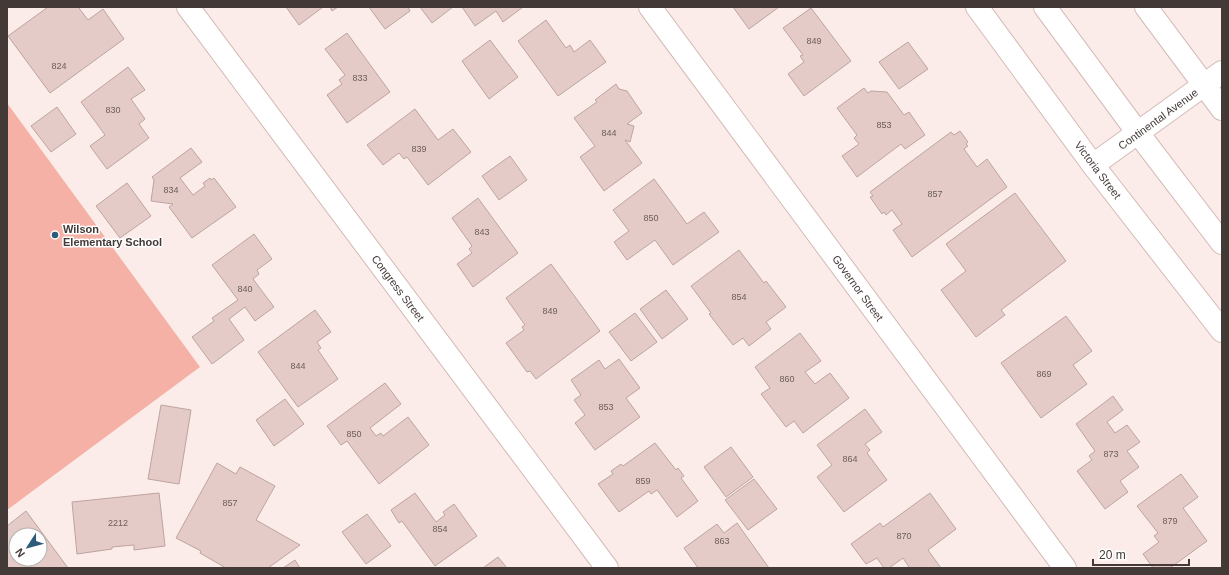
<svg xmlns="http://www.w3.org/2000/svg" width="1229" height="575" viewBox="0 0 1229 575" font-family="Arial,sans-serif">
	<style>
		.green { fill: #f5b1a5 }
		.building { fill: #e5cbc7; stroke: #bca49f; fill-rule: evenodd }
		.lines { fill: none; stroke-linecap: round; stroke-linejoin: round }
		.minor-casing { stroke: #d3bab6; stroke-width: 24 }
		.secondary-casing { stroke: #d3bab6; stroke-width: 24 }
		.minor { stroke: #fff; stroke-width: 22 }
		.secondary { stroke: #fff; stroke-width: 22 }
		.poi-dot { fill: #2d5c7b; stroke: #fefefe; stroke-width: 1.5 }
		.labels { text-anchor: middle; dominant-baseline: central; stroke-width: 3; stroke-linejoin: round; paint-order: stroke }
		.number-label { font-size: 9px; fill: #6c5e5b }
		.street-label { font-size: 11px; fill: #433937; stroke: #fefefe }
		.poi-label { font-size: 11px; font-weight: bold; fill: #433937; stroke: #fefefe; text-anchor: start }
	</style>
	<rect width="100%" height="100%" fill="#fcece9"/>
	<path class="green" d="M7,103L200,367L7,510Z"/>
	<path class="building" d="M48,7H81L79,8L88,20L103,9L124,39L50,93L8,36Z
		M286,7H323L299,25Z
		M330,7H338L332,11Z
		M369,7H408L410,11L385,29Z
		M420,7H453L432,23Z
		M462,7H523L503,22L496,11L475,26Z
		M733,7H779L749,29Z
		M811,8L851,61L804,96L788,74L804,62L800,56L803,55L783,28Z
		M546,20L566,48L570,45L574,52L590,40L606,62L558,96L518,41Z
		M347,33L390,92L347,123L327,95L342,84L339,80L345,75L325,49Z
		M490,40L518,77L489,99L462,61Z
		M908,42L928,69L899,89L879,62Z
		M128,67L145,90L131,99L145,119L139,124L149,138L107,169L90,146L105,135L81,102Z
		M616,84L619,89L627,91L642,113L627,124L634,126L630,142L625,140L642,163L604,191L580,157L595,146L574,118L597,102L595,100Z
		M864,88L868,93L871,91L887,92L904,115L909,112L925,135L905,149L901,144L857,177L842,156L859,144L854,138L857,135L837,108Z
		M57,107L76,134L51,152L31,126Z
		M415,109L438,140L453,129L471,152L428,185L407,157L404,159L399,153L383,165L367,145Z
		M960,131L968,142L966,144L968,146L964,149L977,167L987,159L1007,187L912,257L893,230L902,224L892,210L886,215L884,212L882,214L870,197L873,196L870,192L951,132L954,135Z
		M191,148L202,162L180,178L193,195L205,186L203,183L210,178L211,180L214,178L236,207L192,238L169,207L173,204L151,201L154,180L152,177Z
		M510,156L527,180L499,200L482,176Z
		M654,179L687,224L704,212L719,232L673,265L655,240L627,260L614,242L629,231L613,210Z
		M127,183L151,216L120,238L96,206Z
		M1015,193L1066,261L1001,310L1005,315L976,337L941,290L966,271L946,244Z
		M478,198L518,253L473,287L457,264L472,253L469,249L472,246L452,218Z
		M254,234L272,259L257,270L259,274L253,279L274,307L255,321L245,307L229,319L244,340L212,364L192,337L214,321L212,318L238,300L212,265Z
		M739,250L764,283L766,281L786,307L766,322L771,329L749,346L743,338L733,345L709,314L711,313L691,286Z
		M551,264L600,331L536,379L530,371L527,372L506,343L524,330L522,327L525,325L506,298Z
		M666,290L688,319L662,339L640,309Z
		M315,310L331,332L317,342L321,348L318,350L338,379L298,407L258,352Z
		M635,313L657,342L631,361L609,332Z
		M1066,316L1092,351L1073,365L1087,384L1041,418L1001,363Z
		M800,333L821,361L805,372L815,384L830,373L849,398L803,433L794,421L786,427L761,394L770,388L755,367Z
		M619,359L640,388L626,398L640,417L595,450L575,423L585,415L574,400L581,395L571,380L599,360L605,369Z
		M385,383L401,404L370,428L376,436L381,433L383,436L408,417L429,445L379,484L347,441L341,445L327,426Z
		M1113,396L1123,410L1107,422L1115,433L1127,425L1140,442L1127,451L1139,467L1120,481L1128,492L1105,509L1077,471L1092,460L1089,456L1095,451L1076,424Z
		M285,399L304,424L274,446L256,420Z
		M161,405L191,410L179,484L148,479Z
		M865,409L882,432L865,444L870,450L867,453L887,480L844,512L817,477L832,465L817,445Z
		M655,443L676,470L678,468L684,476L681,478L698,501L677,517L657,490L651,494L649,491L619,512L598,484L613,474L611,471L621,464L623,466Z
		M731,447L753,477L726,497L704,467Z
		M217,463L236,474L240,467L275,486L256,520L300,545L268,568H226L200,553L201,551L176,538Z
		M1181,474L1198,497L1183,508L1207,541L1170,568H1153L1143,554L1159,542L1154,536L1158,533L1137,506Z
		M754,479L777,509L748,530L725,500Z
		M159,493L165,546L134,550V545L112,547V549L77,554L72,502Z
		M415,493L436,522L445,515L443,512L454,504L477,536L435,566L402,521L399,523L391,510Z
		M930,493L956,529L928,550L941,568H908L909,567L903,558L889,568H884L877,558L866,564L851,544L880,523L883,527Z
		M26,511L68,568H7V526ZM16,535H40V559H16Z
		M367,514L391,546L366,564L342,532Z
		M737,523L769,568H698L684,548L717,524L724,533Z
		M498,557L507,568H483Z
		M295,560L300,568H283Z"/>
	<g class="lines">
		<g class="minor-casing">
			<path id="minor" d="M188,7L607,568
				M650,7L1065,568
				M1146,7L1222,109
				M1093,165L1222,72"/>
		</g>
		<g class="secondary-casing">
			<path id="secondary" d="M977,7L1093,165L1222,331
				M1045,7L1138,133L1222,243"/>
		</g>
		<use href="#minor" class="minor"/>
		<use href="#secondary" class="secondary"/>
	</g>
	<circle class="poi-dot" cx="55" cy="235" r="4"/>
	<g class="labels">
		<g class="number-label">
			<text x="814" y="41">849</text>
			<text x="59" y="66">824</text>
			<text x="360" y="78">833</text>
			<text x="113" y="110">830</text>
			<text x="884" y="125">853</text>
			<text x="609" y="133">844</text>
			<text x="419" y="149">839</text>
			<text x="171" y="190">834</text>
			<text x="935" y="194">857</text>
			<text x="651" y="218">850</text>
			<text x="482" y="232">843</text>
			<text x="245" y="289">840</text>
			<text x="739" y="297">854</text>
			<text x="550" y="311">849</text>
			<text x="298" y="366">844</text>
			<text x="1044" y="374">869</text>
			<text x="787" y="379">860</text>
			<text x="606" y="407">853</text>
			<text x="354" y="434">850</text>
			<text x="1111" y="454">873</text>
			<text x="850" y="459">864</text>
			<text x="643" y="481">859</text>
			<text x="230" y="503">857</text>
			<text x="1170" y="521">879</text>
			<text x="118" y="523">2212</text>
			<text x="440" y="529">854</text>
			<text x="904" y="536">870</text>
			<text x="722" y="541">863</text>
		</g>
		<g class="street-label">
			<text transform="translate(1158 119) rotate(-36)">Continental Avenue</text>
			<text transform="translate(1098 170) rotate(53)">Victoria Street</text>
			<text transform="translate(398 288) rotate(53)">Congress Street</text>
			<text transform="translate(858 288) rotate(54)">Governor Street</text>
		</g>
		<g class="poi-label">
			<text x="63" y="229">Wilson<tspan x="63" dy="13">Elementary School</tspan></text>
		</g>
	</g>
	<rect width="1229" height="575" fill="none" stroke="#433937" stroke-width="16"/>
	<g transform="translate(28 547) rotate(234)"><circle r="19" fill="#fefefe" stroke="#b3afae"/>
	<path d="M0-3L7 15L0 10L-7 15Z" fill="#2d5c7b"/>
	<text y="-6" font-size="11" font-weight="bold" text-anchor="middle" fill="#433937">N</text>
	</g>
	<path d="M1093 559v6h96v-6" fill="none" stroke="#433937" stroke-width="2"/>
	<text x="1099" y="559" font-size="12" fill="#433937" stroke="#fefefe" stroke-width="3" paint-order="stroke">20 m</text>
</svg>
